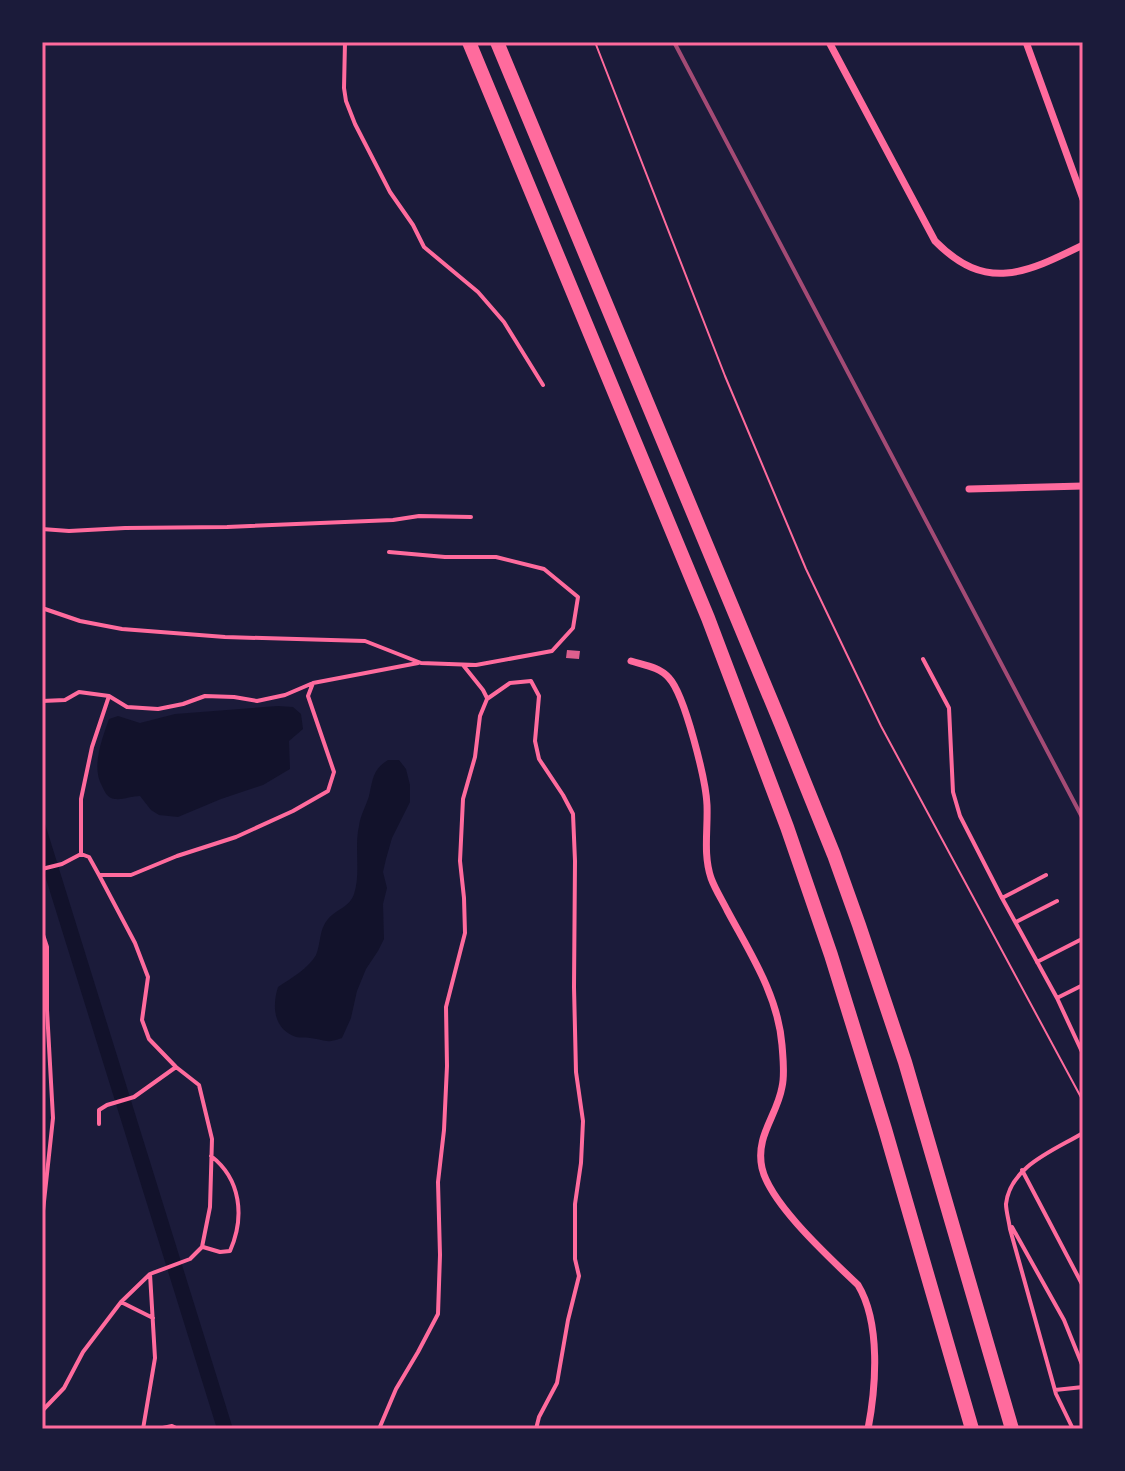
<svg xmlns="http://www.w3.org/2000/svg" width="1125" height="1471" viewBox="0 0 1125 1471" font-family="Spectral,serif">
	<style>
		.water { fill: #12122b }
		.building { fill: #dd5f8e }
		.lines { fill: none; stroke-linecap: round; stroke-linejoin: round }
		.path { stroke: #ff6b9d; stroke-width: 2 }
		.service { stroke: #ff6b9d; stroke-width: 4 }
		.minor { stroke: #ff6b9d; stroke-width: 7 }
		.motorway { stroke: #ff6b9d; stroke-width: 14 }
		.rail { stroke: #a44b75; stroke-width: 4 }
		.neatline { fill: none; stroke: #ff6b9d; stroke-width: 3 }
	</style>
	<rect width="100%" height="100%" fill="#1b1b3a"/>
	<path class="water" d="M278,706L293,707L301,714L303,729L289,741L290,769L263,785L221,799L178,817L159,815L151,810L140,796C132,796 122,800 115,799C107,798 105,792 102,786C91,767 102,739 109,719L118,716L140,723L175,714Z
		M388,760H399L406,769L410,785V802L392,838L386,859L383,872L387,888L383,904L384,939L378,951L366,969L357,991L351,1018L342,1038C325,1044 327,1040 310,1038C305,1037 301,1038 296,1037C273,1029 272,1006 278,987C290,979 309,968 316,955C321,943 319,929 328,919C335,910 350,907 354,894C361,874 354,847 359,826C360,816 366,806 369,796C373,780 372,770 388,760Z
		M42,814L233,1429H217L42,866Z"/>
	<path class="building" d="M567,650L580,651L579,659L566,658Z"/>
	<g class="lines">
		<path class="path" d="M595,42L725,376L806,569L881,726L1083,1101"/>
		<path class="service" d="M345,42L344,88L346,101L355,124L390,192L413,225L424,247L478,292L504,322L543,385
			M42,529L69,531L125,528L227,527L393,520L419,516L471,517
			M42,608L80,621L122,629L225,637L365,641L421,663L476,665L552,651L573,628L578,597L544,569L496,557H445L389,552
			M923,659L949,708L953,792L960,816L1002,898L1057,998L1083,1054
			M463,665L483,690L487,698
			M42,701L65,700L79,692L109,696L127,707L158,709L183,704L205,696L234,697L257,701L285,695L313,683L418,663
			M81,854L89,857L99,875H131L177,856L236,837L293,811L328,791L334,772L308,696L313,683
			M81,854V799L92,747L109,696
			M42,869L62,864L81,854
			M99,875L135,943L148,977L142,1020L149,1039L176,1067L199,1085L212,1139L210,1207L202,1247L190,1259L150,1274
			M1002,898L1046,875
			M1016,922L1057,901
			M42,932L47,947V1010L53,1118L42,1220
			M1037,962L1080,940
			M1057,998L1083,985
			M99,1124V1110L107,1105L134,1097L176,1067
			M1022,1170L1083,1286
			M1012,1227L1064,1320L1083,1367
			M203,1247L220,1252L230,1251C245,1217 241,1179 211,1156
			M121,1302L153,1318
			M1055,1390L1083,1387
			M42,1411L64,1388L83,1352L121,1302L150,1274L155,1358L143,1429
			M158,1429L172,1426L178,1429
			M379,1429L396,1389L418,1352L438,1314L440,1255L438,1182L444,1130L447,1066L446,1007L465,933L464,898L460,861L463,799L475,757L480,716L487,699L510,683L531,681L539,696L535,741L539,759L563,795L573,814L575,861L574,987L576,1072L583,1121L581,1163L575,1204V1259L579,1276L568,1320L557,1383L539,1417L536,1429
			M1073,1429L1056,1394L1010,1229C1009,1221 1006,1211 1006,1204C1010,1166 1055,1150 1083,1133"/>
		<path class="minor" d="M829,42L935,241C986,293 1026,273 1083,245
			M1026,42L1083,199
			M969,489L1083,486
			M631,661C644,665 660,667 669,678C685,695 706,781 707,805C708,830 703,854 711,878C715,889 722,900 727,910C750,953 778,995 782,1045C783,1058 785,1075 782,1087C777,1116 755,1136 762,1168C770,1204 831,1259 858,1285C881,1323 876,1387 868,1429"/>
		<path class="motorway" d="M469,42L708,618L787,827L831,955L885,1129L972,1429
			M497,42L781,724L834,855L859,925L905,1062L1012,1429"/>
		<path class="rail" d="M674,42L1083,819"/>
	</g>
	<rect width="1125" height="1471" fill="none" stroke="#1b1b3a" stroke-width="88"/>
	<rect x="44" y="44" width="1037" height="1383" class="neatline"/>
</svg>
